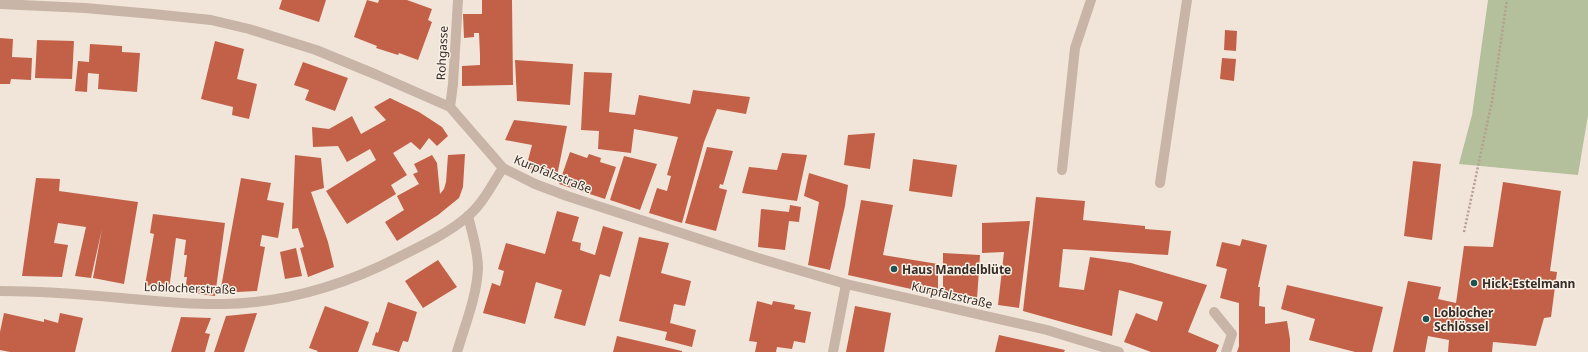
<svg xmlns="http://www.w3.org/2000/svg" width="1588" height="352" viewBox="0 0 1588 352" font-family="'Noto Sans',sans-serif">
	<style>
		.green { fill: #b4bf9b }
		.building { fill: #c26147 }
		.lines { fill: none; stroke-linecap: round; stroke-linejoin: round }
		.path { stroke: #b49f91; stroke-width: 2.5; stroke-dasharray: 2 2; stroke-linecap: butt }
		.lane { stroke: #c8b5a7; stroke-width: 10 }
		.street { stroke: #c8b5a7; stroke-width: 10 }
		.poi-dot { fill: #1e5355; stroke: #f9f0e6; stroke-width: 1.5 }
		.labels { text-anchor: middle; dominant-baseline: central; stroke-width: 3; stroke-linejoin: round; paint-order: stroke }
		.street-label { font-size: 12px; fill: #352b27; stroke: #f9f0e6 }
		.poi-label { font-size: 12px; font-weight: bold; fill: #352b27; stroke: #f9f0e6; text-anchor: start }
	</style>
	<rect width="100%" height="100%" fill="#f1e5da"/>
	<path class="green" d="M1488,0H1588V115L1578,175L1459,164L1472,115Z"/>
	<path class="building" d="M282,0H326L319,22L279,9Z
		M367,0L378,3L379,0H407L432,9L428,20L432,22L418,60L399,53L398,55L376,48L377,46L354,37Z
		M482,0H512L513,85L462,86V66L480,65V55L479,33H474V37L464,38L463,14H482Z
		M1225,30L1237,31L1236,51L1224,50Z
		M0,38L13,39L12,57L32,58L31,80L11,79L10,84H0Z
		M37,40L74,41L72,79L35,78Z
		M215,41L244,49L237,79L257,84L249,119L232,115L233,107L201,99Z
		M90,44L122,46V52L140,53L137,92L98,89L99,74L88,73L87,92L75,91L78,61L89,62Z
		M1222,58L1236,59L1234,81L1220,79Z
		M515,60L573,64L570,105L517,101Z
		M303,62L348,78L335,111L305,100L309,90L294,85Z
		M584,72L612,73L609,112L635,115L639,95L690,104L693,90L750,97L746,114L717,109L704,142L682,223L649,213L657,188L667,191L671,176L667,175L678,137L634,129L631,153L598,149L599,131L581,130Z
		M390,98L419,112L442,127L448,136L437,146L429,138L420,150L411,142L393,153L407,175L391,185L396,194L347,224L326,191L376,160L370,149L347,162L338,146L313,147L312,127L329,129L352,116L361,134L386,120L374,107Z
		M514,120L567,126L557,176L526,168L532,145L505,140Z
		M875,133L870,169L844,165L848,135Z
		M707,147L733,151L723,185L720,184L719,188L727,190L716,231L685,223Z
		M570,152L587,158L589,154L601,158L600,162L616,167L605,199L559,184Z
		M782,153L807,155L797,201L742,193L749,167L777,170Z
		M465,154L463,187L459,198L438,215L397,241L385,222L404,210L397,196L419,184L413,174L418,172L414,164L432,155L437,163L440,194L444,189L446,182L448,155Z
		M295,155L321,158L324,188L311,192L328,242L334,267L308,277L300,248L304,247L298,228L292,229Z
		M624,156L657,164L640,210L610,200Z
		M913,159L957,165L952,197L909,191Z
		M1413,161L1441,164L1432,240L1404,236Z
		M809,173L848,185L845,206L830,270L808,265L819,202L804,196Z
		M36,178L60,179L59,191L138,202L124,284L93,278L102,229L91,278L75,276L86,227L58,223L54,243L68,245L62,277L22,276Z
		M241,178L271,183L267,200L284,203L278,238L262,235L260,246L265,247L257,291L220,293Z
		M1503,182L1561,191L1550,271L1557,272L1551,317L1544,318L1536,346L1493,342L1492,352H1448L1449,340L1428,336L1425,352H1393L1408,281L1441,287L1438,299L1456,303L1464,246L1493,247Z
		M1036,197L1085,201L1083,220L1145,226V229L1171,231L1168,255L1063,249L1059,287L1084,290L1090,257L1131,263L1207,285L1188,332L1219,345L1216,352H1151L1124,342L1136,313L1157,321L1163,302L1119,290L1112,336L1023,311Z
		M861,200L893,205L883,255L938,264V295L848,275Z
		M790,205L801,207L799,222L789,221L785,250L758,247L761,209L789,212Z
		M557,211L579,217L572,241L581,243L580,250L595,255L603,226L623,232L610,277L600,274L585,326L554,318L562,290L536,282L525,324L483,313L492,283L500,286L504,271L498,269L506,243L545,254Z
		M153,214L225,223L215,296L185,292L187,277H184L187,255H184L186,240L176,238L169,289L145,285L154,234L150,233Z
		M1030,221L1019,308L998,305L1004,252L982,253V223Z
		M639,237L669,243L661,273L691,281L685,306L674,304L670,323L696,330L692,347L665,340L667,332L619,321Z
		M1242,239L1267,245L1258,287H1260L1259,306L1265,307V324L1287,321L1290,339V352H1237L1239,346V303L1220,298L1227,269L1216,266L1222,242L1240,246Z
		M296,248L302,276L285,279L280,252Z
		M943,253L980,255L977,299L943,295Z
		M438,260L457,287L423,308L405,281Z
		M1287,285L1383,307L1372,352H1355L1309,340L1315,319L1281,309Z
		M757,301L772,305L773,301L795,305L794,309L811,312L805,343L794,341L792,349L777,347L776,352H755L757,342L749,341Z
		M388,302L417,312L408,342L403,341L399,352L372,345L376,332L378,333Z
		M325,306L369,322L358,352H317L318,351L309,348Z
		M855,306L891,313L884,352H846Z
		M4,313L44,322V319L58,323L60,313L83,318L75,352H10L0,350V332Z
		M257,313L244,352H214L226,316Z
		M181,317L211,318L205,333L210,334L205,352H171Z
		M999,335L1065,350L1064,352H995Z
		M617,336L682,351V352H613Z"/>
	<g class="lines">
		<path class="path" d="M1464,232L1492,101L1507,0"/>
		<path class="lane" d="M1062,170L1075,48L1091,0
			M1160,183L1187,0
			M1214,312L1232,334L1226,352
			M457,352C465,325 477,296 478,268C478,250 472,233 468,216"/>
		<path class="street" d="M0,4L85,8L153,14L211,20L249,29L316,50L377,75L450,107L503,168L535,184L567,196L758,258L846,284L1047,330L1119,352
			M450,107L453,84L458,0
			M0,291C40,291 80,294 121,298C155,301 189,305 223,304C284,303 344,285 397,258C421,246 447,234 467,217C483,204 492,184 503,168
			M833,352L846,284"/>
	</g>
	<g class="poi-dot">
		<circle cx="894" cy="269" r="4"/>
		<circle cx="1474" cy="283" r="4"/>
		<circle cx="1426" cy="319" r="4"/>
	</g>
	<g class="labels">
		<g class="street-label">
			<text transform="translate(442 53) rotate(-87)">Rohgasse</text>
			<text transform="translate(553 174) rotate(22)">Kurpfalzstraße</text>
			<text transform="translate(190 288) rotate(2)">Loblocherstraße</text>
			<text transform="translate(952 295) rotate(13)">Kurpfalzstraße</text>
		</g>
		<g class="poi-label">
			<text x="902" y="269">Haus Mandelblüte</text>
			<text x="1482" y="283">Hick-Estelmann</text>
			<text x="1434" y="312">Loblocher<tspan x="1434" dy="14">Schlössel</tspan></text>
		</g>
	</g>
</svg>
